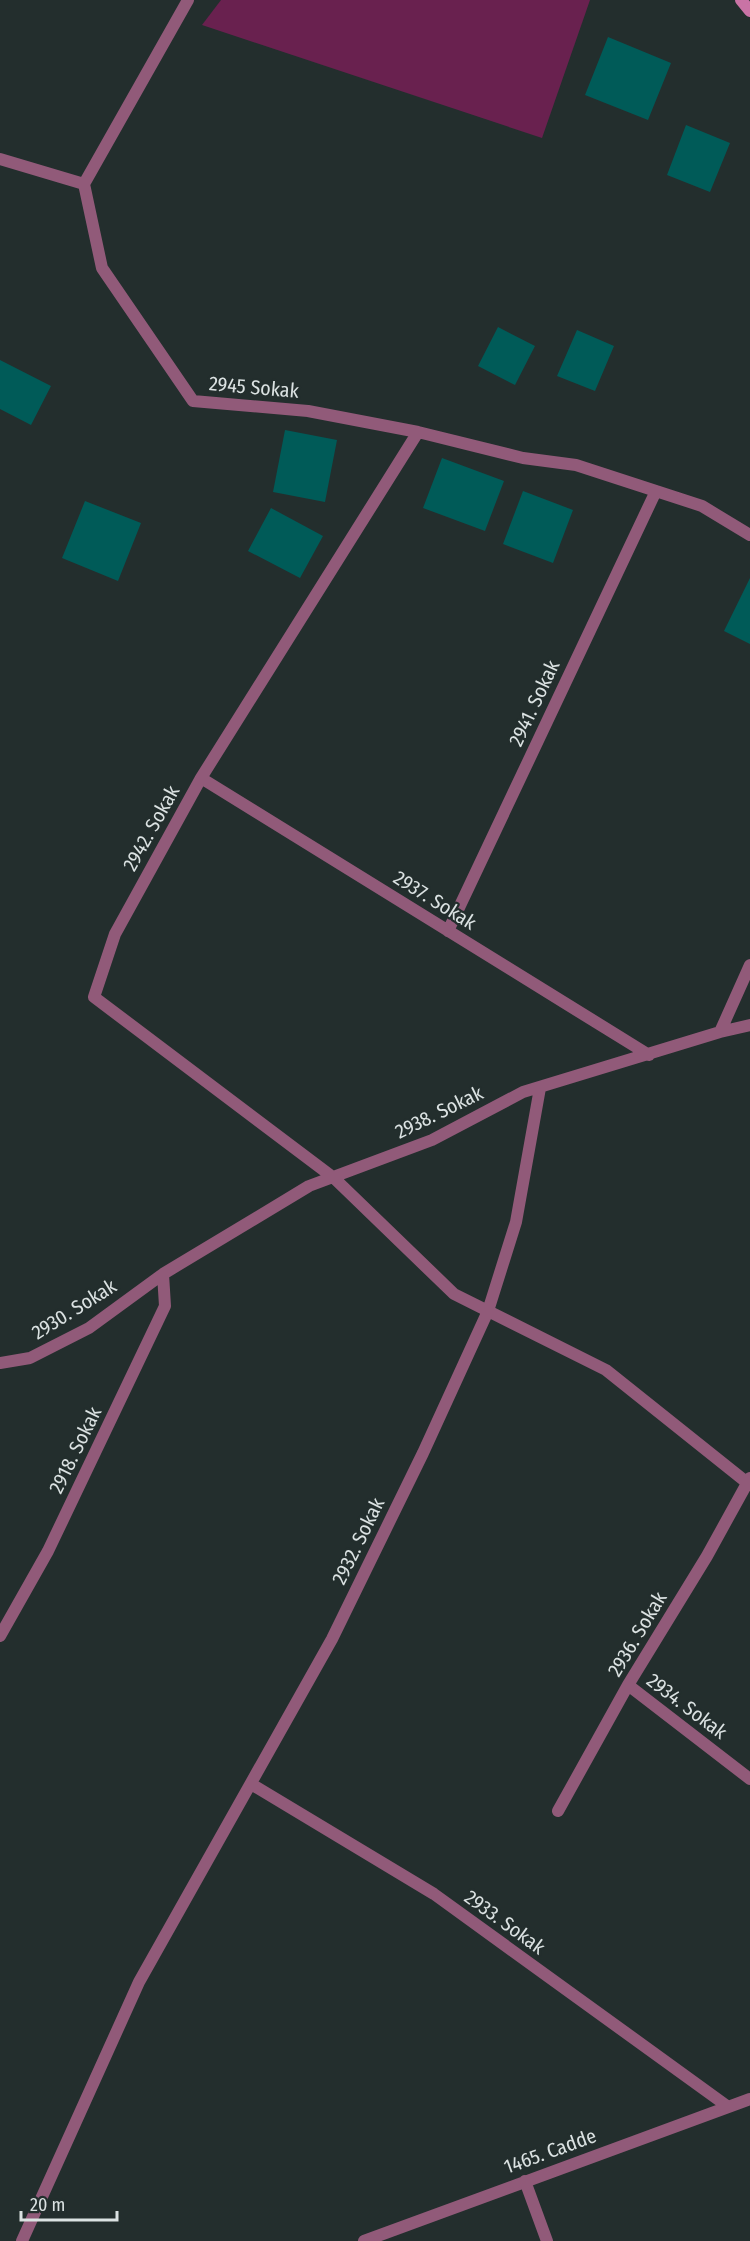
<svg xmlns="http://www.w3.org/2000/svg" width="750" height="2241" viewBox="0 0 750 2241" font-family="'Fira Sans Condensed',sans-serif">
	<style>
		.green { fill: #69214f }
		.building { fill: #005b58 }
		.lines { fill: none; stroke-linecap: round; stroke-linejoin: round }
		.street { stroke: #915a79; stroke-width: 12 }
		.secondary { stroke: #c973a5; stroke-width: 12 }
		.labels { text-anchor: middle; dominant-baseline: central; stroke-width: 4.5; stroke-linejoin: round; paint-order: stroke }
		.street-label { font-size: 20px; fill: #dbe2e2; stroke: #232e2d }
	</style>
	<rect width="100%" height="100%" fill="#232e2d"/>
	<path class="green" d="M221,0H590L542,138L202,25Z"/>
	<path class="building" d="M608,37L671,63L648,120L585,95Z
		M686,125L730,143L710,192L667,175Z
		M498,327L535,346L515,385L478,366Z
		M577,330L614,346L595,391L557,376Z
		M0,360L51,386L31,425L0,409Z
		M285,430L337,440L325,502L273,492Z
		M442,458L504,481L485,531L423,508Z
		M523,491L573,510L553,563L503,544Z
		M85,501L141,523L118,581L62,558Z
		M271,508L323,536L300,578L248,551Z
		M750,578V644L724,631Z"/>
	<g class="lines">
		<path class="street" d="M188,0L84,184L102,268L193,401L308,411L418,432L523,458L576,465L702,506L750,535
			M0,159L84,184
			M418,432L201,778L115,934L94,997L334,1178L454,1294L606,1370L750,1485
			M201,778L649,1055
			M448,931L656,491
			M720,1032L750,965
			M0,1363L30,1358L89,1328L163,1274L309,1186L432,1140L523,1092L720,1032L750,1025
			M0,1636L48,1551L165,1306L163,1274
			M628,1685L750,1779
			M251,1784L434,1894L727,2106
			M558,1811L628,1685L707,1556L750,1478
			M525,2181L547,2241
			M22,2241L139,1982L332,1639L423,1453L488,1311L516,1222L540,1088
			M364,2241L750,2099"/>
		<path class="secondary" d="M741,0L750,11"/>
	</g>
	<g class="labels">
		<g class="street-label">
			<text transform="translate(254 387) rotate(5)">2945 Sokak</text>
			<text transform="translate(534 703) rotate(-65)">2941. Sokak</text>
			<text transform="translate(151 828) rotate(-61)">2942. Sokak</text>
			<text transform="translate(435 900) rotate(32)">2937. Sokak</text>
			<text transform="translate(439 1112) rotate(-26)">2938. Sokak</text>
			<text transform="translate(74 1309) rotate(-32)">2930. Sokak</text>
			<text transform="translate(75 1450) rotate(-64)">2918. Sokak</text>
			<text transform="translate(358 1541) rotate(-64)">2932. Sokak</text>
			<text transform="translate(637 1634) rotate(-59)">2936. Sokak</text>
			<text transform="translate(687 1706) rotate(37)">2934. Sokak</text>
			<text transform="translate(505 1922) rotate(36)">2933. Sokak</text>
			<text transform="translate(550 2151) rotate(-20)">1465. Cadde</text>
		</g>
	</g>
	<path d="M21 2211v9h96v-9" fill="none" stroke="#dbe2e2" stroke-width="3"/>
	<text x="30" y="2211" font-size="18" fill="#dbe2e2" stroke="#232e2d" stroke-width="4.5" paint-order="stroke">20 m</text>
</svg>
